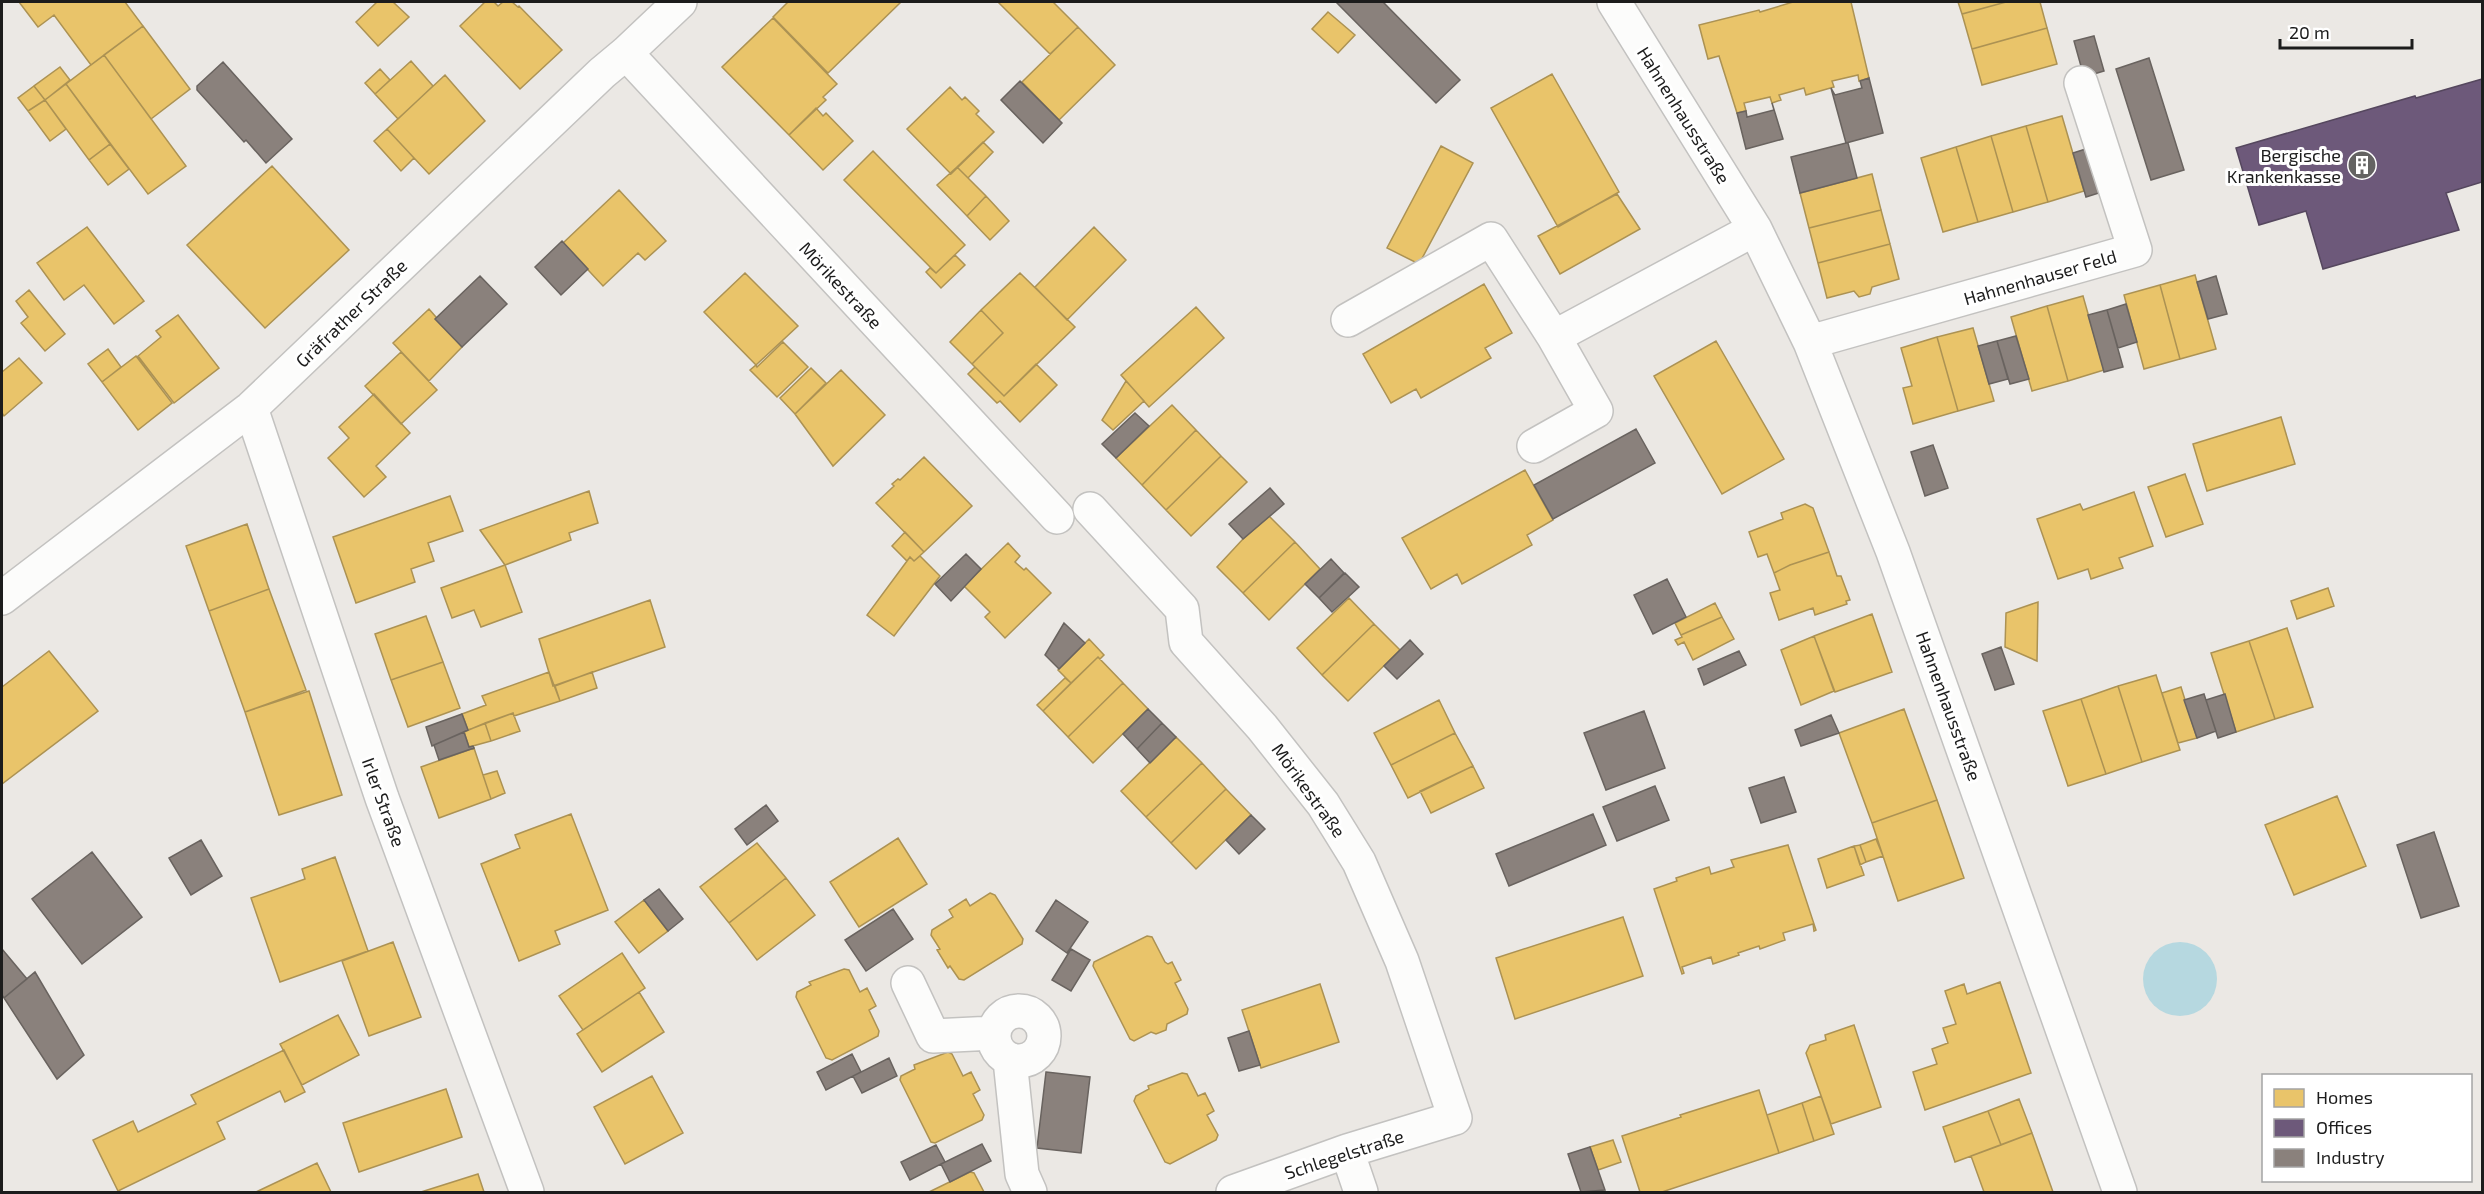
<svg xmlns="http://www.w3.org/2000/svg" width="2484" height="1194" viewBox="0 0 2484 1194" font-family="'Exo 2',sans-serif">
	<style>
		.water { fill: #b6d8e0 }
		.homes { fill: #e9c46a; stroke: #ac9253; stroke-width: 1.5 }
		.offices { fill: #6d597a; stroke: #55475e; stroke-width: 1.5 }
		.industry { fill: #8a817c; stroke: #69635f; stroke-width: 1.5 }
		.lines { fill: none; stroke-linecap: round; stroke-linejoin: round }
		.minor-casing { stroke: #c3c2c0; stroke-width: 36 }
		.minor { stroke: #fcfcfb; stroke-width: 33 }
		.labels { text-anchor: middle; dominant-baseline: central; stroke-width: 6; stroke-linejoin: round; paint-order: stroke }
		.street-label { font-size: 18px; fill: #1c1c1c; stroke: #fff }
		.poi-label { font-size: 18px; fill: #1c1c1c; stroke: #fff; text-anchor: end }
	</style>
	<rect width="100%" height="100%" fill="#ebe8e4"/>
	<path class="water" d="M2143 979a37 37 0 1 1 74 0a37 37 0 1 1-74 0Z"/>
	<path class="homes" d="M19,2H125L143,26L91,65L54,15L38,27Z
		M377,2H393L409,17L378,46L356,22Z
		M485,2H494L498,6L503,2H512L518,7L519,6L562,50L520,89L460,26Z
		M788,2H901L828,73L773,17Z
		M998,2H1053L1078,27L1050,54Z
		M1793,2H1851L1869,78L1859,81L1858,75L1832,81L1834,87L1806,95L1804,88L1779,95L1781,100L1772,103L1770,97L1744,103L1746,111L1737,113L1719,56L1708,59L1699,25L1759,10L1760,12Z
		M1958,2H2006L1962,14Z
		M2006,2H2040L2047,28L1972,49L1962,14Z
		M1328,12L1355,35L1338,53L1312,29Z
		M773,18L837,84L823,97L826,100L789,135L722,67Z
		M143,26L190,89L151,119L104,55Z
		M1078,27L1115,65L1059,120L1022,82Z
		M2047,28L2057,64L1982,85L1972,49Z
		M104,55L186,166L148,194L66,84Z
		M411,61L433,86L398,119L375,94Z
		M60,67L70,80L45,100L34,86Z
		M380,69L390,80L375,94L365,83Z
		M1552,74L1619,192L1558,227L1491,108Z
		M445,75L485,121L429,174L387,129Z
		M66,84L110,144L89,160L45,100Z
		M34,86L45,100L28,111L18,98Z
		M950,87L962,100L965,97L979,111L976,114L994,132L951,174L907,129Z
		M45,100L66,129L50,141L28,111Z
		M816,108L823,116L826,113L853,141L823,170L789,135Z
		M2062,116L2084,191L2048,202L2026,126Z
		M2026,126L2048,202L2013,212L1991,136Z
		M387,129L414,158L401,171L374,141Z
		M1991,136L2013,212L1978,222L1956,147Z
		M983,142L993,152L968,178L957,167Z
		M110,144L129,169L108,185L89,160Z
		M1441,146L1473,163L1419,264L1387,248Z
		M1956,147L1978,222L1943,232L1921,158Z
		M873,151L965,245L936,273L844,180Z
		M272,166L349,250L265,328L187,245Z
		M957,167L986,196L967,216L937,185Z
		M1872,174L1881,210L1809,228L1800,193Z
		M619,190L666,241L645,260L638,253L603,286L563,243Z
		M1617,194L1640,229L1560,274L1538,236Z
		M986,196L1009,221L990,240L967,216Z
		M1881,210L1890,244L1818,263L1809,228Z
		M87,227L144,301L114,324L84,285L64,300L37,263Z
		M1094,227L1126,260L1067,320L1035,287Z
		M1890,244L1899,279L1872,287L1870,294L1859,297L1854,291L1827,298L1818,263Z
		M955,255L965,265L941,288L926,272L930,268L936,273Z
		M745,273L798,326L756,365L704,312Z
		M1020,273L1075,327L1004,396L972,364L1003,333L981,310Z
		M2195,275L2216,349L2180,359L2160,285Z
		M1484,284L1512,333L1485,348L1491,358L1421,398L1416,389L1391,403L1363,354Z
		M2160,285L2180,359L2144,369L2124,295Z
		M29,290L65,334L45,351L21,323L28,317L16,301Z
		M2083,296L2104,370L2068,381L2047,306Z
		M2047,306L2068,381L2032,391L2011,317Z
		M1196,307L1224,338L1149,407L1121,375Z
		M429,309L462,347L429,381L393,343Z
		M981,310L1003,333L972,364L950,342Z
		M178,315L219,368L174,403L138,356L161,337L156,331Z
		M1973,328L1994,401L1958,411L1937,337Z
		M1937,337L1958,411L1913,424L1903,388L1912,386L1901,348Z
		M1716,341L1784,459L1722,494L1654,376Z
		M783,342L808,367L777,397L750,370L756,365L757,367Z
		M108,349L121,367L102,382L88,364Z
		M401,352L437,390L401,424L365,386Z
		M136,356L172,403L138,430L102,382Z
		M19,358L42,383L4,416L2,413V372Z
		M1036,364L1057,385L1020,422L1000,401L997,403L968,374L975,367L1004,396Z
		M811,368L826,383L795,414L780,398Z
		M841,370L885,415L833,466L795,414Z
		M1126,381L1144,401L1113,430L1102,420Z
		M374,394L410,433L376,466L386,477L364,497L328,458L349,438L339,427Z
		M1172,405L1196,430L1142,485L1116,458Z
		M2281,417L2295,464L2207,491L2193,444Z
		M1196,430L1221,456L1166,510L1142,485Z
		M1221,456L1247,482L1191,536L1166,510Z
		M924,457L972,506L924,552L876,503L894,486L892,484L898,479L900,480Z
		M1525,470L1553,520L1527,535L1532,545L1462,584L1457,574L1431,589L1402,538Z
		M2185,474L2203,524L2166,537L2148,487Z
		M589,491L598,523L569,533L571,540L505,565L480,530Z
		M2134,492L2153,546L2119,558L2123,568L2091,579L2088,569L2058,579L2037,519L2080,504L2083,510Z
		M450,496L463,531L428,543L434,561L411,569L415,582L356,603L333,537Z
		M1805,504L1813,508L1829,552L1790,565L1774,573L1767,554L1758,557L1749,532L1783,519L1781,513Z
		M1269,516L1295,542L1243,593L1217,567L1243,539Z
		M247,524L269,589L209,611L186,546Z
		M905,532L924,552L914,561L910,557L907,561L892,546Z
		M1295,542L1320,569L1269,620L1243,593Z
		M1008,543L1020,556L1015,562L1024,570L1026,568L1051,593L1005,638L985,617L990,612L964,586Z
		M1829,552L1837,576H1841L1850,600L1846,601L1847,604L1815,615L1813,608L1779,620L1770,593L1780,590L1774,573L1790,565Z
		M920,556L940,576L894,636L867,615L910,557L914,561Z
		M505,565L522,612L481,627L474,610L452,618L441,588Z
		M2328,588L2334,606L2297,619L2291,601Z
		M269,589L306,690L245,712L209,611Z
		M1349,598L1374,624L1322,675L1297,648Z
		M650,600L665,647L553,686L539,639Z
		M2038,602L2037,661L2005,647L2006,613Z
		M1715,603L1722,617L1681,635L1675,623Z
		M1872,614L1892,672L1835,692L1814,636Z
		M426,616L443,662L391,680L375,634Z
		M1722,617L1734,639L1693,660L1684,642L1678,645L1675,640L1682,637L1681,635Z
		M1374,624L1400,650L1348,701L1322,675Z
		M2287,628L2313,707L2275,719L2249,641Z
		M1814,636L1834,691L1801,705L1781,650Z
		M1089,639L1104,655L1100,659L1098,657L1071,683L1058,670Z
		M2249,641L2275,719L2236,732L2211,653Z
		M49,651L98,711L2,784V687Z
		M1098,657L1123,683L1068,737L1043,711Z
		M443,662L460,708L408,727L391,680Z
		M549,672L560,701L514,716L513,713L468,730L462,714L486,705L482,696Z
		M592,672L597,688L560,701L555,686Z
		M2156,675L2180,750L2142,762L2118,686Z
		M1065,678L1071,683L1043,711L1037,705Z
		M1123,683L1148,709L1093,763L1068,737Z
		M2118,686L2142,762L2106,774L2081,699Z
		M2181,687L2197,738L2178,743L2162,693Z
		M309,691L342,795L279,815L245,712Z
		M2081,699L2106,774L2068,786L2043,711Z
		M1439,700L1455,733L1391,765L1374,733Z
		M1904,709L1937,800L1872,823L1839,733Z
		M513,713L520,731L491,741L485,723Z
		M485,723L491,741L469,747L464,732Z
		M1455,733L1473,766L1408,798L1391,765Z
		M1176,737L1202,763L1146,817L1121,791Z
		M474,748L491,799L439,818L421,767Z
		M1202,763L1226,789L1171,843L1146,817Z
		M1473,766L1484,788L1431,813L1420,791Z
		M497,771L505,793L491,799L483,775Z
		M1226,789L1251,815L1196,869L1171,843Z
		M2337,796L2366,866L2294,895L2265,825Z
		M1937,800L1964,878L1898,901L1872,823Z
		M571,814L608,910L555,931L560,944L519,961L481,864L520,848L515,835Z
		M898,838L927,884L859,927L830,882Z
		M1876,839L1883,856L1866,862L1860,845Z
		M757,843L786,878L729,923L700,887Z
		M1788,845L1816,930L1814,931L1813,924L1783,933L1785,940L1760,949L1759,946L1738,953L1739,955L1713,964L1711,957L1682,967L1684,973L1682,974L1654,889L1677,881L1676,878L1709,867L1711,874L1734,867L1731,860Z
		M1860,845L1866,862L1860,865L1854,846Z
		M1854,846L1864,875L1827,888L1818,859Z
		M335,857L368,951L280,982L251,898L305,879L302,869Z
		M786,878L815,915L757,960L729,923Z
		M990,893L995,895L1023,939L1022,944L964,980L959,979L950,966L948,968L937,950L940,949L931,935L932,930L953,917L949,910L966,899L970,906Z
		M644,900L668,931L639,953L615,922Z
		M1623,917L1643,976L1515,1019L1496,958Z
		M1147,936L1152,937L1165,962L1168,964L1172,962L1181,980L1175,983L1188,1009L1187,1014L1167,1024L1166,1030L1156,1034L1151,1032L1134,1041L1130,1039L1093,966L1094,962Z
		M393,942L421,1017L369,1036L342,961Z
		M622,953L645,988L583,1030L559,996Z
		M844,969L849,970L860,992L867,988L876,1006L869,1010L879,1031L878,1036L832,1060L826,1058L796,997L797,992L811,985L809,982Z
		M2000,982L2031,1073L1925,1110L1913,1072L1937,1064L1932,1049L1948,1043L1943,1028L1956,1024L1945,991L1964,984L1967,994Z
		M1320,984L1339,1042L1261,1068L1242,1010Z
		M639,992L664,1032L602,1072L577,1034Z
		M338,1015L359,1055L302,1085L280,1044Z
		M1854,1025L1881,1107L1831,1124L1806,1053L1810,1045L1826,1040L1825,1035Z
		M284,1050L305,1092L285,1102L280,1091L217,1122L225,1139L118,1191L93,1140L133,1121L138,1132L196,1104L191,1095Z
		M948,1052L952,1054L963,1076L971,1072L980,1090L973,1094L984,1115L982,1120L935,1143L931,1142L900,1080L901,1076L915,1069L914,1065Z
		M1182,1073L1187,1074L1198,1096L1205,1093L1214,1111L1207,1115L1218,1135L1216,1140L1170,1164L1165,1162L1134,1101L1136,1096L1149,1089L1148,1086Z
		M652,1076L683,1133L625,1164L594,1107Z
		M446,1089L462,1137L359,1172L343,1123Z
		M1759,1090L1779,1153L1662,1192H1640L1622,1136L1681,1117L1680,1115Z
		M1821,1096L1834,1134L1814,1141L1802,1103Z
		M2019,1099L2032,1133L2001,1145L1988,1111Z
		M1802,1103L1814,1141L1779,1153L1767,1115Z
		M1988,1111L2001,1145L1955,1162L1943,1127Z
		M2032,1133L2053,1192H1984L1971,1156Z
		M1613,1140L1621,1162L1598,1170L1590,1147Z
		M317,1163L331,1192H256Z
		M970,1172L974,1173L984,1192H929Z
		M478,1174L484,1192H421Z"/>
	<path class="offices" d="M2482,79V182L2446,193L2459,230L2323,269L2306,211L2259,225L2236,148L2415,96L2416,98Z"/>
	<path class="industry" d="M1336,2H1383L1460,80L1436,103Z
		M2094,36L2104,71L2084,77L2074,41Z
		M2149,58L2184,170L2151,180L2116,69Z
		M223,62L292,139L266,163L246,140L244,142L197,90V86Z
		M1869,78L1883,133L1846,143L1831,88L1835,95L1862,88L1860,81Z
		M1020,81L1062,123L1043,143L1001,100Z
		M1772,103L1783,139L1746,149L1737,113L1746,111L1747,117L1774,110Z
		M1846,143H1848L1857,178L1800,193L1791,157Z
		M2092,147L2105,191L2086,197L2073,153Z
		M562,241L588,269L561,295L535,267Z
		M480,276L507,304L462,347L435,319Z
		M2216,276L2227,314L2208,319L2197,282Z
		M2126,304L2137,342L2118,348L2107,310Z
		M2107,310L2123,367L2104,372L2088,315Z
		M2016,336L2029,379L2010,384L1997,341Z
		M1997,341L2008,379L1989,384L1978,346Z
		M1135,413L1149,426L1116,458L1102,444Z
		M1636,429L1655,463L1553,519L1534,485Z
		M1933,445L1948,488L1925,496L1911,452Z
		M1270,488L1284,504L1243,539L1229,524Z
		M966,554L981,569L951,601L935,584Z
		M1331,559L1344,573L1319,598L1305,584Z
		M1345,573L1359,587L1332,612L1319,598Z
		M1667,579L1686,617L1653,634L1634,595Z
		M1064,623L1085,643L1059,669L1045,655Z
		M1410,640L1423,654L1397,679L1384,666Z
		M2001,647L2014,684L1995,690L1982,654Z
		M1739,651L1746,665L1704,685L1698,669Z
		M2204,694L2216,731L2197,738L2184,700Z
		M2225,694L2236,732L2218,738L2206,700Z
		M1148,709L1162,723L1137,749L1123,734Z
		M1644,711L1665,768L1606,790L1584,733Z
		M462,714L468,730L432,746L426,727Z
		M1831,715L1839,733L1801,746L1795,730Z
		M1162,723L1176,737L1150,763L1137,749Z
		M464,732L469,747L473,746L474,748L439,760L434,745Z
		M1784,777L1796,812L1761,823L1749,788Z
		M1655,786L1669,820L1617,841L1603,807Z
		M766,805L778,821L747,845L735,829Z
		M1593,814L1606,845L1509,886L1496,854Z
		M1251,815L1265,829L1239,854L1226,840Z
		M2434,832L2459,906L2421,918L2397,845Z
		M201,840L222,876L191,895L169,858Z
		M92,852L142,917L82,964L32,899Z
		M659,889L683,919L668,931L644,900Z
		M1056,900L1088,922L1067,953L1036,931Z
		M893,909L913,939L866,971L845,940Z
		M2,949L27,979L4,998L2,995Z
		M1071,949L1090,960L1071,991L1052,980Z
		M35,972L84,1055L57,1079L4,998Z
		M1249,1031L1260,1065L1239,1071L1228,1038Z
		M852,1054L861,1072L826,1090L817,1072Z
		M889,1058L897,1076L862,1093L853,1076Z
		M1046,1072L1090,1077L1081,1153L1037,1148Z
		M982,1144L991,1161L950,1182L941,1164Z
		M936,1145L945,1162L910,1180L901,1162Z
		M1590,1147L1605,1190L1581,1192L1568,1154Z"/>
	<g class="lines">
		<g class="minor-casing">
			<path id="minor" d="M1614,2L1755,229L1810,342L1893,552L2120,1192
				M626,53L1057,517
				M1348,320L1491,239L1554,337L1596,411L1534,446
				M1554,337L1755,229
				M1810,342L2135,250L2081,83
				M251,408L382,798L527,1192
				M1090,509L1182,609L1186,642L1262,727L1323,804L1359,862L1402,961L1455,1118L1347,1151L1233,1192
				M2,598L251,408L602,73L626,53L680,2
				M908,983L933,1036L994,1033
				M994 1036a25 25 0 1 1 50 0a25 25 0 1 1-50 0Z
				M1010,1060L1022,1174L1030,1192
				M1347,1151L1361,1192"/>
		</g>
		<use href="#minor" class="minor"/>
	</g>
	<defs>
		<g id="building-disc" transform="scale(1.5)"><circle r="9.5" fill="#646362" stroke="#fff"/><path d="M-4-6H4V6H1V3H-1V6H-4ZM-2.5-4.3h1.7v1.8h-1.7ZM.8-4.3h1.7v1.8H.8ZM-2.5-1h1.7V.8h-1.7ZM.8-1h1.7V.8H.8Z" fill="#fff"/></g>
	</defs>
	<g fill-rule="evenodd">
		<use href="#building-disc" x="2362" y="165"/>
	</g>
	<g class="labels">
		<g class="street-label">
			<text transform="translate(1684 115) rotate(58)">Hahnenhausstraße</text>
			<text transform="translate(2040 277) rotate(-16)">Hahnenhauser Feld</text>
			<text transform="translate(841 285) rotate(47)">Mörikestraße</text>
			<text transform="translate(351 313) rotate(-44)">Gräfrather Straße</text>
			<text transform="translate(1949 706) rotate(70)">Hahnenhausstraße</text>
			<text transform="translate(1309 790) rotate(54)">Mörikestraße</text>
			<text transform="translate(384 802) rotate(70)">Irler Straße</text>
			<text transform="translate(1344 1154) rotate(-18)">Schlegelstraße</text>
		</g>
		<g class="poi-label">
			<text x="2341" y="155">Bergische<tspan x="2341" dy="21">Krankenkasse</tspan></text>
		</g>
	</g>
	<rect width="2484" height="1194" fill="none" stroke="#1c1c1c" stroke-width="6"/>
	<rect x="2262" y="1074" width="210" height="108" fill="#ffffff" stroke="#a4a4a4" stroke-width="1.5"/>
	<rect x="2274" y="1089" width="30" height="18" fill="#e9c46a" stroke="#a4a4a4" stroke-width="1.5"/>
	<text x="2316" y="1104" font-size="18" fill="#1c1c1c">Homes</text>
	<rect x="2274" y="1119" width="30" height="18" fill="#6d597a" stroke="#a4a4a4" stroke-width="1.5"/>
	<text x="2316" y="1134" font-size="18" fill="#1c1c1c">Offices</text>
	<rect x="2274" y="1149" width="30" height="18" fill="#8a817c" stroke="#a4a4a4" stroke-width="1.5"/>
	<text x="2316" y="1164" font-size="18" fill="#1c1c1c">Industry</text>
	<path d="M2280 39v9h132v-9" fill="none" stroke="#1c1c1c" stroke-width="3"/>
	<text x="2289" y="39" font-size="18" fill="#1c1c1c" stroke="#ffffff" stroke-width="4.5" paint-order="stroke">20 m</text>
</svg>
